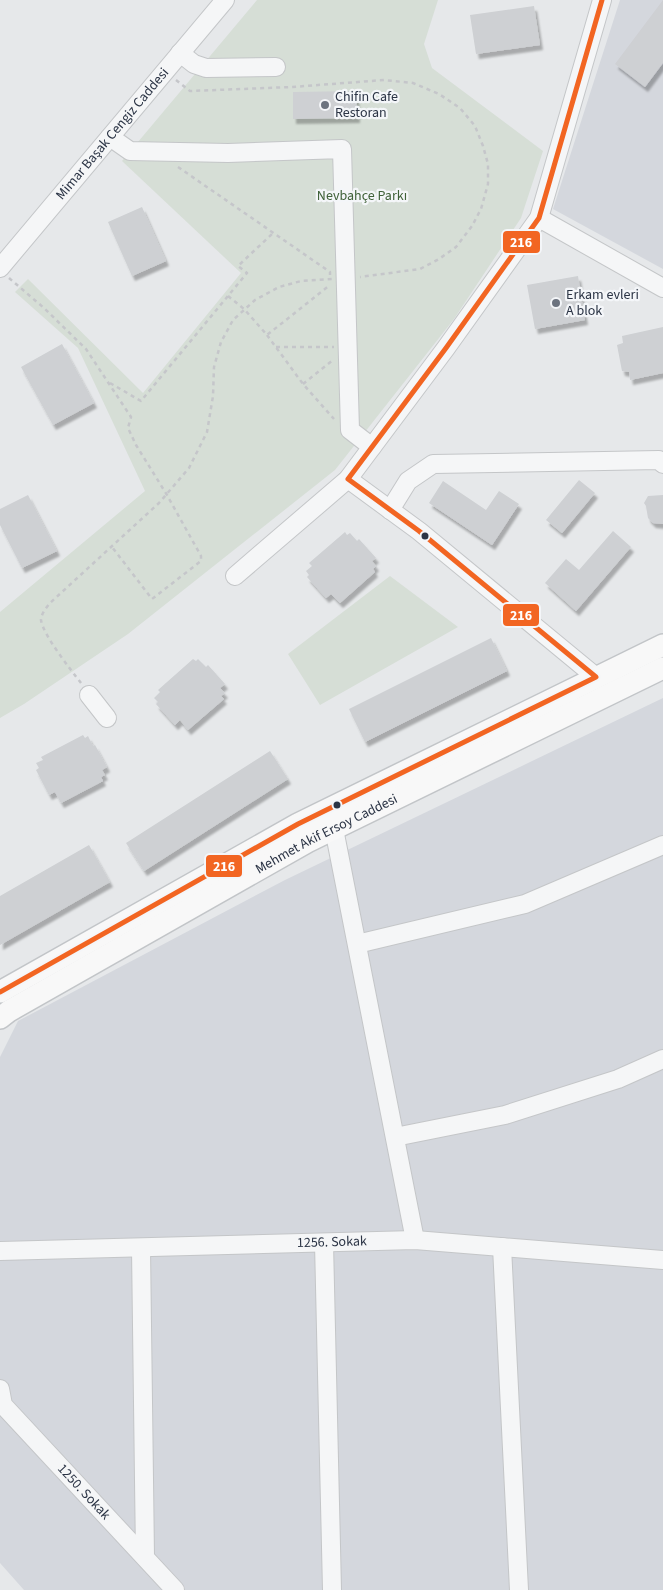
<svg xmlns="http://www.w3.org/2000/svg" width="663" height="1590" viewBox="0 0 663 1590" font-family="'Source Sans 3',sans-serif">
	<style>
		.built { fill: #d4d7dd }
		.green { fill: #d6ded6 }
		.building { fill: #ced0d3; filter: url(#shadow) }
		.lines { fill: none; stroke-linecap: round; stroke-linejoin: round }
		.minor-casing { stroke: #c4c6c8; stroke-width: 20 }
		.major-casing { stroke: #c2c5c8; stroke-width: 24 }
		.path { stroke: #c5c6ca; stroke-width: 2.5; stroke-dasharray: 4 4; stroke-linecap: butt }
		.minor { stroke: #f5f6f7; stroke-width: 18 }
		.major { stroke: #f8f8f8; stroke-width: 21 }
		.bus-1-casing { stroke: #f4f6f9; stroke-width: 9 }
		.bus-1 { stroke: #f26522; stroke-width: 5 }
		.poi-dot { fill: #6c737f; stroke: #f4f6f9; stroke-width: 2 }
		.bus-dot { fill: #2b3445; stroke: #f4f6f9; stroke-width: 2 }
		.labels { text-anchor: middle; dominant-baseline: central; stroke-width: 4.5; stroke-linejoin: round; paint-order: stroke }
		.poi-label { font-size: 14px; fill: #2b3445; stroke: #f4f6f9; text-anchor: start }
		.street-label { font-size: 14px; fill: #2b3445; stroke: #f4f6f9 }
		.park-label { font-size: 14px; fill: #3f6138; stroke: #f4f6f9 }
		.line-badge { stroke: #f4f6f9; stroke-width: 2 }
		.badge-label { font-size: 14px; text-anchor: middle; font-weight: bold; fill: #fff }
	</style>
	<defs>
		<filter id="shadow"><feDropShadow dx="3" dy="5" stdDeviation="1" flood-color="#0004"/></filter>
	</defs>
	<rect width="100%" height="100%" fill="#e6e8ea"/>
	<path class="built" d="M620,0H663V269L553,209Z
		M663,698V1590H24L0,1563V1057L18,1021L285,880Z"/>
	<path class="green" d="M257,0H438L424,44L432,68L543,151L521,218L454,319L335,470L128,634L24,704L0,718V612L145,491L78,348L15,292L28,279L143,393L241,273L122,161Z
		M390,576L458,627L320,705L288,654Z"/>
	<path class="building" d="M663,0V63L645,87L615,64Z
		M534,6L540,45L476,54L470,15Z
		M356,91L357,118L293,119V92Z
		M142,207L166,261L132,276L108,222Z
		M578,276L585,320L535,329L527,285Z
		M663,327V373L630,380L629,372L622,371L617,345L623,343L622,336Z
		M62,344L94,403L53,425L21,367Z
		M579,480L595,493L562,533L546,520Z
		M443,481L486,510L499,491L519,504L492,545L429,503Z
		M28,495L57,551L22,568L0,525V509Z
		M663,495V524L653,523L648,518L646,506L644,503L648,496Z
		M613,531L631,547L576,611L545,583L566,559L579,570Z
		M345,532L347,535L350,533L357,541L359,539L376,558L372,561L376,566L373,569L375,572L340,603L331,594L326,598L307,577L309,575L306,571L312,566L309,563Z
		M491,638L507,671L365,742L349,709Z
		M193,659L196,661L198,659L206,667L208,665L225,684L220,688L225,693L221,696L224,699L188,730L180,720L175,725L156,704L158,702L154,698L160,692L158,690Z
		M83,735L85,738L88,736L93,746L95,745L107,767L102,770L105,775L101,777L103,781L61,803L55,792L49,795L36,770L39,768L36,763L43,760L41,757Z
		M270,751L288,779L144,871L126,843Z
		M89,845L110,882L0,945V896Z"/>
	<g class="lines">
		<g class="minor-casing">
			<g id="minor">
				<path d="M180,53L194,64L206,68L276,67"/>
				<path d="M110,137L130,151L228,153L342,149L350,430L372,447"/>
				<path d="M539,218L663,288"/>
				<path id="s1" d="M0,268L225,0"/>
				<path d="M348,479L419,531L596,677"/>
				<path d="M390,510L408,481L433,464L659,460L663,464"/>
				<path d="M235,576L348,479L446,348L539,218L602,0"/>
				<path d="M89,695L107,718"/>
				<path d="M334,829L415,1240"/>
				<path d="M357,944L525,904L663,845"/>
				<path d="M395,1137L505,1115L618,1079L663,1059"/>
				<path d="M324,1243L332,1590"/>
				<path d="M502,1247L519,1590"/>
				<path d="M141,1248L145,1557"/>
				<path id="s2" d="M0,1251L415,1240L663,1260"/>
				<path id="s3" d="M0,1389L3,1405L175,1590"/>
			</g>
		</g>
		<g class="major-casing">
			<g id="major">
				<path d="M0,992L298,824L663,645"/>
				<path id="s4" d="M0,1018L9,1011L307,842L663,668"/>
			</g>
		</g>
		<path class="path" d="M176,80L190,91L292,87L384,80L413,83L439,94L460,108L475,126L483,146L488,164V184L481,209L472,226L456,247L439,259L420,269L360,277
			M178,167L330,272V275
			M9,278L44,308L86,349L131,417L128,428L136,445L167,495L201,556V561L152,599L112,547
			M228,296L244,309L267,335L330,285
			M267,335L303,384L334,419
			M276,347H334
			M110,383L141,401L247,273L238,266L273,233
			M303,384L333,360
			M81,683C71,670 43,635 41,620C41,614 46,608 50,603L159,503L189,468L207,432L213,396L214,367L221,342L233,320L255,300L279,287L301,281L332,279"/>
		<use href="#minor" class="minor"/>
		<use href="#major" class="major"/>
		<g class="bus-1-casing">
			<path id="bus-1" d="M0,992L298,824L596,677L419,531L348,479L446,348L539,218L602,0"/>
		</g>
		<use href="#bus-1" class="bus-1"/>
	</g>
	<g class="poi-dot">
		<circle cx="325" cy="105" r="5"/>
		<circle cx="556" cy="303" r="5"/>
	</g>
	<g class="bus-dot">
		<circle cx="425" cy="536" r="4.5"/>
		<circle cx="337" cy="805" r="4.5"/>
	</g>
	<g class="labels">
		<g class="poi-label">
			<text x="335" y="97">Chifin Cafe<tspan x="335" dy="16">Restoran</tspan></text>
			<text x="566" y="295">Erkam evleri<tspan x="566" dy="16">A blok</tspan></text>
		</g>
		<g class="street-label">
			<text stroke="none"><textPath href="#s1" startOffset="175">Mimar Başak Cengiz Caddesi</textPath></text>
			<text stroke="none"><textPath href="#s4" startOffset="375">Mehmet Akif Ersoy Caddesi</textPath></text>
			<text stroke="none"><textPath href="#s2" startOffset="332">1256. Sokak</textPath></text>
			<text stroke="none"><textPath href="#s3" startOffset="135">1250. Sokak</textPath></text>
		</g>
		<g class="park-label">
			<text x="362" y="196">Nevbahçe Parkı</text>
		</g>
	</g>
	<g class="line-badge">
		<rect x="502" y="230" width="39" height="24" rx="5" fill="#f26522"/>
		<rect x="502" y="603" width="38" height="24" rx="5" fill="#f26522"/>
		<rect x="205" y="854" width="38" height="24" rx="5" fill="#f26522"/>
	</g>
	<g class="badge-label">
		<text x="521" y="247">216</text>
		<text x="521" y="620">216</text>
		<text x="224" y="871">216</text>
	</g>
</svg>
